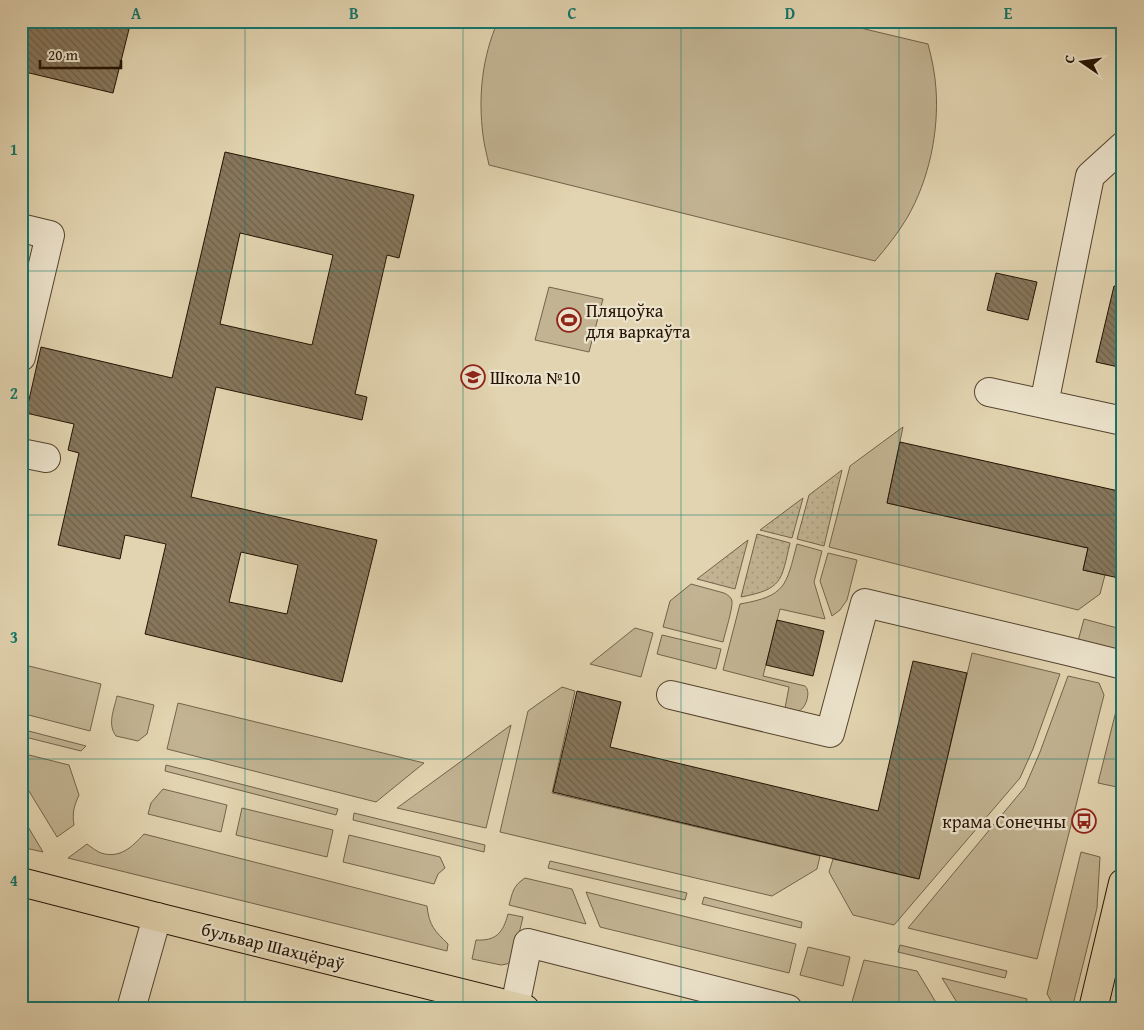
<svg xmlns="http://www.w3.org/2000/svg" width="1144" height="1030" viewBox="0 0 1144 1030" font-family="'Gentium Book Plus',serif">
	<style>
		.green { fill: #c2b392; stroke: #73634a }
		.park { fill: url(#park-dots); stroke: #73634a }
		.building { fill: url(#building-back-hatch); stroke: #241302; fill-rule: evenodd }
		.lines { fill: none; stroke-linecap: round; stroke-linejoin: round }
		.minor-casing { stroke: #54432e; stroke-width: 30 }
		.major-casing { stroke: #241302; stroke-width: 30 }
		.minor { stroke: #ece3cc; stroke-width: 28 }
		.major { stroke: #e2d4b0; stroke-width: 28 }
		.grid { fill: none; stroke: #0f766e; stroke-width: 1; stroke-opacity: 0.55 }
		.labels { text-anchor: middle; dominant-baseline: central; stroke-width: 4.5; stroke-linejoin: round; paint-order: stroke }
		.poi-label { font-size: 18px; fill: #241302; stroke: #ece3cc; text-anchor: start }
		.street-label { font-size: 18px; fill: #241302; stroke: #ece3cc }
		.neatline { fill: none; stroke: #0f766e; stroke-width: 2 }
		.grid-label { font-size: 16px; text-anchor: middle; font-weight: bold; fill: #0f766e }
	</style>
	<defs>
		<pattern id="park-dots" width="8" height="8" patternUnits="userSpaceOnUse" patternTransform="scale(1.25)"><rect width="8" height="8" fill="#c2b392"/><path d="M2 2h.1M6 6h.1" fill="none" stroke="#a7997c" stroke-width="1.8" stroke-linecap="round"/></pattern>
		<pattern id="building-back-hatch" width="6" height="6" patternUnits="userSpaceOnUse" patternTransform="scale(1.25)"><rect width="6" height="6" fill="#87775c"/><path d="M-1 5l2 2M0 0l6 6M5-1l2 2" fill="none" stroke="#6e604a"/></pattern>
	</defs>
	<rect width="100%" height="100%" fill="#e2d4b0"/>
	<filter id="stains"><feTurbulence type="fractalNoise" baseFrequency=".004" numOctaves="4"/><feColorMatrix values="0 0 0 0 .2 0 0 0 0 .09 0 0 0 0 .02 0 0 0 .5 -.17"/></filter>
	<radialGradient id="worn" r=".72"><stop offset=".6" stop-color="#630" stop-opacity="0"/><stop offset="1" stop-color="#630" stop-opacity=".3"/></radialGradient>
	<path class="green" d="M498,21H831L928,44C932,59 935,74 936,89C939,132 929,180 907,218C898,233 887,247 875,261L489,165C487,155 484,145 483,135C478,97 482,57 498,21Z
		M549,287L603,299L589,352L535,340Z
		M903,427L887,503L1088,548L1083,570L1105,575L1100,594L1078,610L829,547L850,466Z
		M797,544L822,551L814,582L825,619L780,609L763,676L805,686C806,687 807,688 807,689C810,695 805,710 798,711C794,711 788,709 785,708L789,687L723,670L740,604C786,596 786,586 797,544Z
		M828,553L857,560L847,600L840,610L832,616L820,581Z
		M691,584L724,593C728,595 731,597 732,601C733,608 725,633 723,642L663,627L670,601Z
		M1084,619L1121,629L1116,651L1078,641Z
		M635,628L653,633L641,677L590,664Z
		M662,635L721,649L716,669L657,654Z
		M972,653L1060,674L1033,749L1020,778L894,925L853,915L829,872L833,859L919,879Z
		M21,664L101,684L90,731L21,713Z
		M1068,676L1099,683L1104,695L1037,959L908,928L1025,787L1040,752Z
		M1123,683V772L1117,787L1098,783Z
		M562,687L575,691L552,793L820,856L817,869L772,896L500,832L528,711Z
		M117,696L154,705L147,734L138,741L116,736C107,724 114,710 117,696Z
		M178,703L424,763L376,802L167,749Z
		M511,725L486,828L397,808Z
		M21,729L86,746L81,751L21,736Z
		M21,753L69,765L79,795C74,806 72,813 74,825L57,837L21,778Z
		M166,765L338,809L336,815L165,771Z
		M163,789L227,805L221,832L148,814L151,803Z
		M242,808L333,830L327,857L236,835Z
		M354,813L485,845L484,852L353,820Z
		M21,815L43,852L21,847Z
		M144,834L427,906C429,926 435,931 448,944L447,951L68,858L87,844C91,847 96,851 101,853C120,859 132,847 144,834Z
		M349,835L440,857L445,868L438,874L434,884L343,862Z
		M1081,852L1100,857L1097,908L1072,1009H1056L1047,994Z
		M550,861L687,893L685,900L548,868Z
		M525,878L572,889L586,924L509,905C513,891 513,886 525,878Z
		M586,892L796,944L789,973L600,927Z
		M704,897L802,922L801,928L702,904Z
		M508,914L523,917L513,959L507,964L501,965L472,959L476,940C496,941 503,933 508,914Z
		M900,945L1007,971L1005,978L898,952Z
		M808,947L850,957L843,986L800,975Z
		M864,960L917,971L940,1009H850Z
		M942,978L1027,999L1025,1009H961Z"/>
	<path class="park" d="M842,470L824,546L797,539L809,495Z
		M803,498L792,538L760,530Z
		M757,534L790,543C781,581 783,589 741,597Z
		M748,540L735,589L697,579Z"/>
	<path class="building" d="M21,21H131L113,93L21,71Z
		M225,152L414,195L399,258L387,255L355,394L367,397L362,420L216,387L191,497L377,540L342,682L145,634L166,544L125,535L120,559L58,545L79,453L68,450L74,424L26,413L41,347L172,378ZM240,233L333,255L312,345L220,324ZM241,552L298,565L287,614L229,602Z
		M996,273L1037,282L1028,320L987,310Z
		M1114,286L1123,287V368L1096,362Z
		M900,442L1123,492V579L1083,570L1088,548L887,503Z
		M777,620L824,631L813,676L766,665Z
		M913,661L967,673L919,879L553,792L577,691L621,702L610,747L878,811Z"/>
	<g class="lines">
		<g class="minor-casing">
			<path id="minor" d="M21,228L50,235L21,357
				M989,392L1123,421
				M1044,404L1090,176L1123,146
				M21,453L46,458
				M671,695L830,733L865,603L1071,652L1123,665
				M515,1006L528,943L788,1009
				M131,1009L157,917"/>
		</g>
		<g class="major-casing">
			<path id="major" d="M21,882L157,917L525,1009
				M1093,1009L1123,883"/>
		</g>
		<use href="#minor" class="minor"/>
		<use href="#major" class="major"/>
	</g>
	<path class="grid" d="M245,21V1009M463,21V1009M681,21V1009M899,21V1009M21,271H1123M21,515H1123M21,759H1123"/>
	<defs>
		<g id="stadium-ring" transform="scale(1.25)"><circle r="9.5" fill="#ece3cc" stroke="#8f2418" stroke-width="1.5"/><path d="M0-5a6.5 5 0 1 0 0 10a6.5 5 0 1 0 0-10ZM-3.5-1.8h7v3.6h-7Z" fill="#8f2418"/></g>
		<g id="school-ring" transform="scale(1.25)"><circle r="9.5" fill="#ece3cc" stroke="#8f2418" stroke-width="1.5"/><path d="M0-5L7-2L0 1L-7-2ZM-4 1L0 2.5L4 1V4Q0 6-4 4Z" fill="#8f2418"/></g>
		<g id="bus-ring" transform="scale(1.25)"><circle r="9.5" fill="#ece3cc" stroke="#8f2418" stroke-width="1.5"/><path d="M-5-6H5V4H4V6H2V4H-2V6H-4V4H-5ZM-3.5-4V0h7V-4ZM-3.5 1.2v1.5H-2V1.2ZM2 1.2v1.5H3.5V1.2Z" fill="#8f2418"/></g>
	</defs>
	<g fill-rule="evenodd">
		<use href="#stadium-ring" x="569" y="320"/>
		<use href="#school-ring" x="473" y="377"/>
		<use href="#bus-ring" x="1084" y="821"/>
	</g>
	<g class="labels">
		<g class="poi-label">
			<text x="586" y="310">Пляцоўка<tspan x="586" dy="21">для варкаўта</tspan></text>
			<text x="490" y="377">Школа №10</text>
			<text x="1066" y="821" text-anchor="end">крама Сонечны</text>
		</g>
		<g class="street-label">
			<text transform="translate(273 946) rotate(14)">бульвар Шахцёраў</text>
		</g>
	</g>
	<rect width="1144" height="1030" fill="none" stroke="#e2d4b0" stroke-width="55"/>
	<g transform="translate(1082 62) rotate(283)" stroke="#ece3cc" stroke-width="4" paint-order="stroke">
	<path d="M0-4L9 19L0 12L-9 19Z" fill="#241302"/>
	<text y="-8" font-size="14" font-weight="bold" text-anchor="middle" fill="#241302">С</text>
	</g>
	<path d="M40 60v8h81v-8" fill="none" stroke="#241302" stroke-width="2.5"/>
	<text x="48" y="60" font-size="15" fill="#241302" stroke="#ece3cc" stroke-width="4" paint-order="stroke">20 m</text>
	<rect x="28" y="28" width="1088" height="974" class="neatline"/>
	<g class="grid-label">
		<text x="136" y="19">A</text>
		<text x="354" y="19">B</text>
		<text x="572" y="19">C</text>
		<text x="790" y="19">D</text>
		<text x="1008" y="19">E</text>
		<text x="14" y="155">1</text>
		<text x="14" y="399">2</text>
		<text x="14" y="643">3</text>
		<text x="14" y="886">4</text>
	</g>
	<rect width="100%" height="100%" filter="url(#stains)"/>
	<rect width="100%" height="100%" fill="url(#worn)"/>
</svg>
